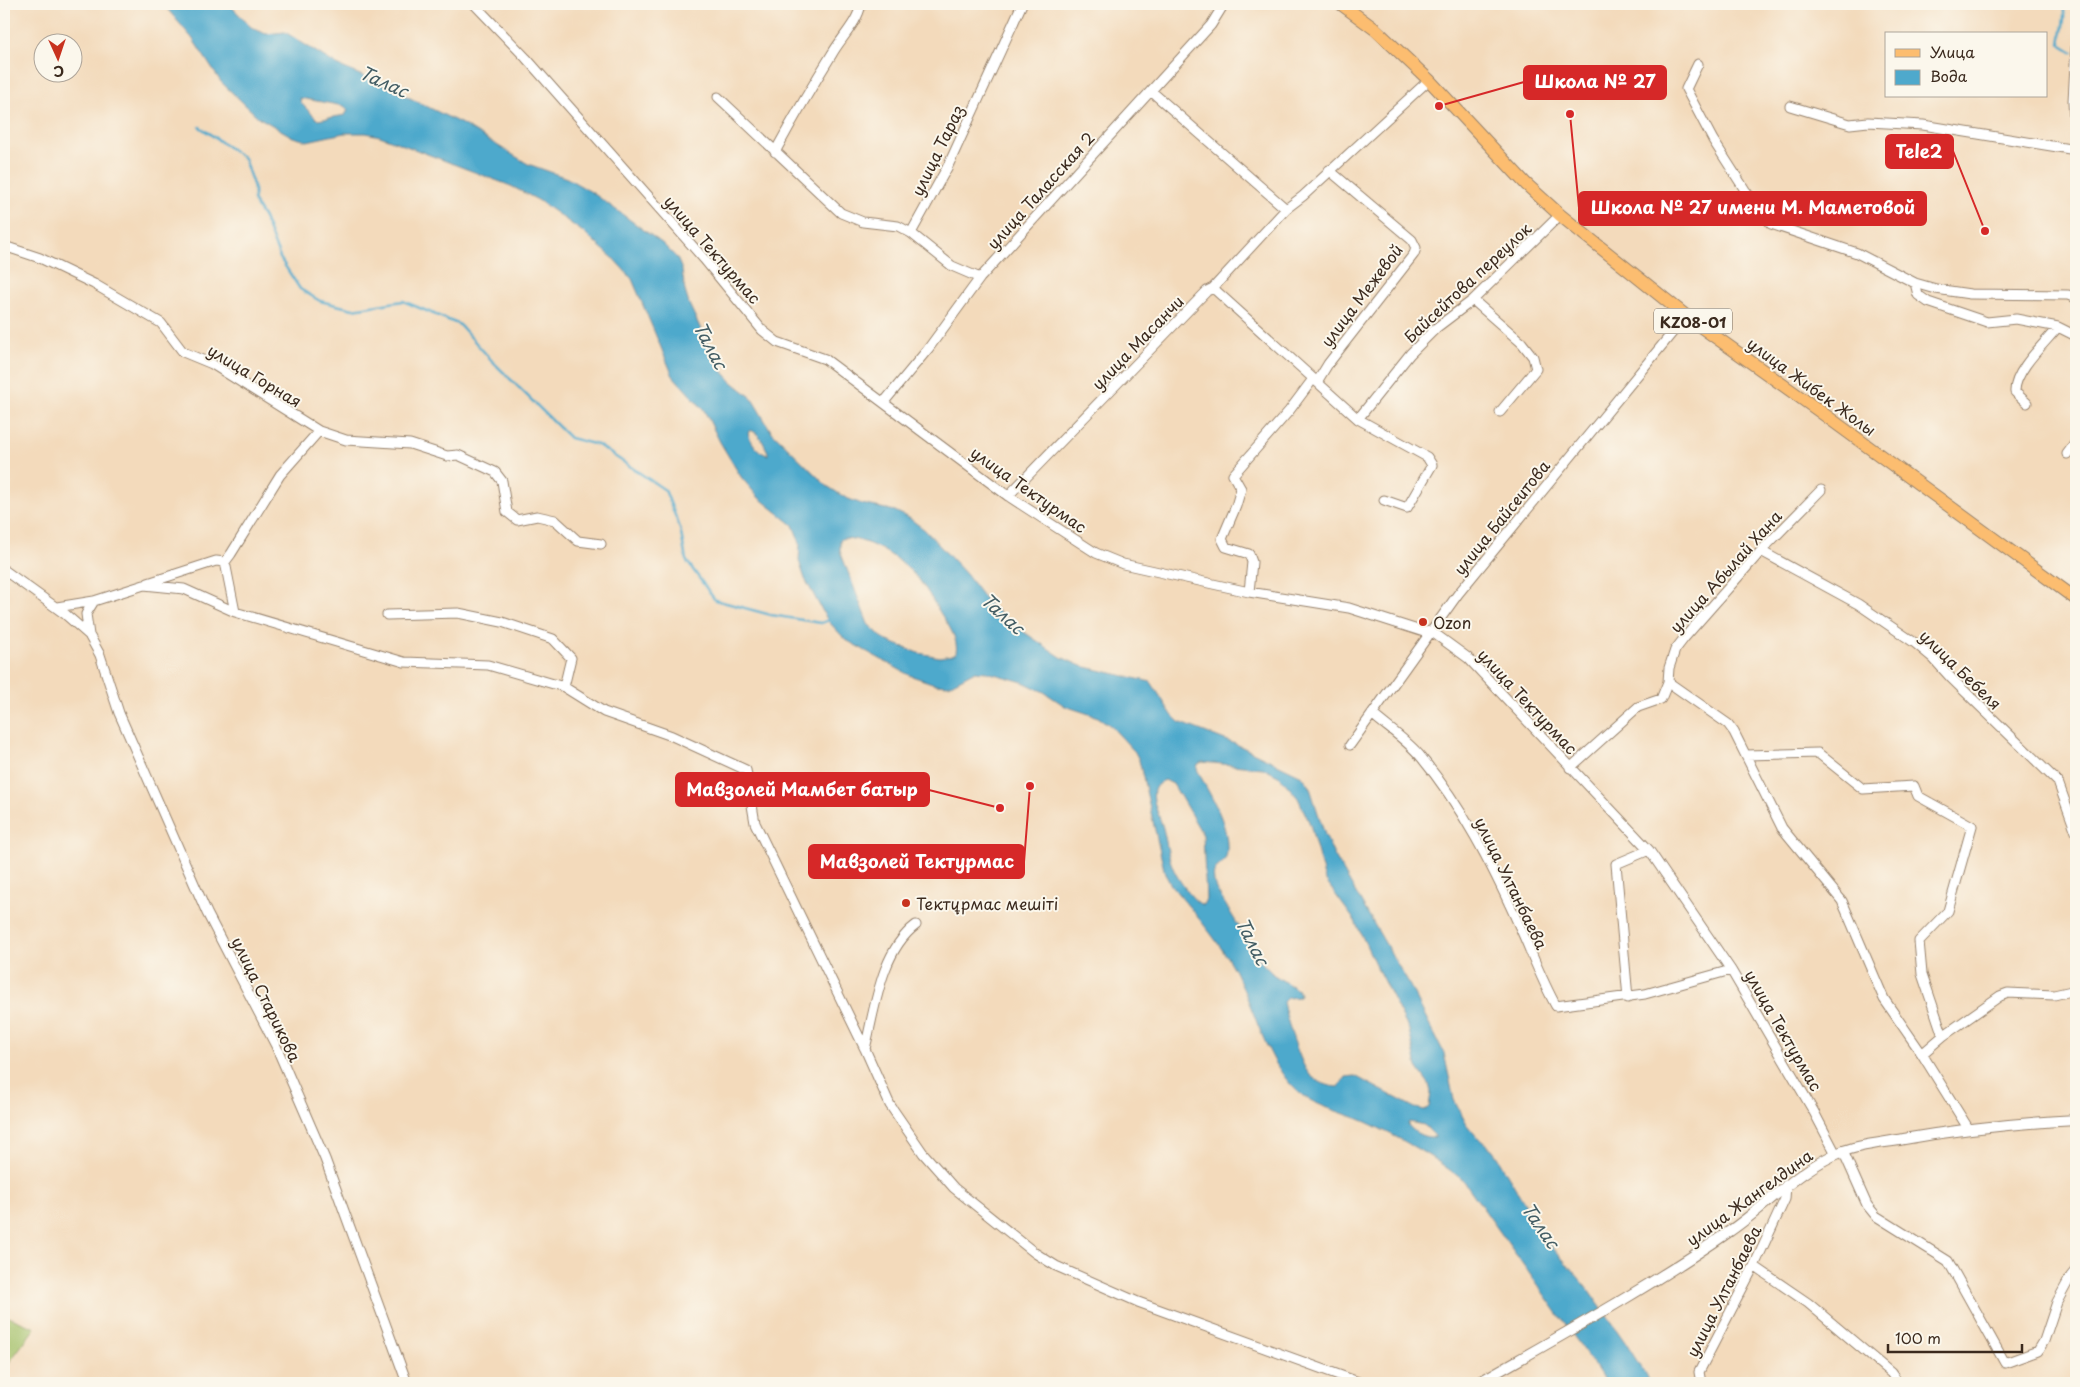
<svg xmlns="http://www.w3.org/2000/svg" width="2080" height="1387" viewBox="0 0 2080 1387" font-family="'Playpen Sans',sans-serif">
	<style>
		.green { fill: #a3c067; stroke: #6f7542 }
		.water { fill: #4ea9cc; stroke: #446a75; fill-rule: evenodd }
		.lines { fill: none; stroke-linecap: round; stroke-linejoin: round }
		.stream { stroke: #4ea9cc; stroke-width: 2.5 }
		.minor-casing { stroke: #97826c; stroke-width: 11 }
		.tertiary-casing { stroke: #97826c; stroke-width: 12 }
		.primary-casing { stroke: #97826c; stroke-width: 14 }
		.minor { stroke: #fff; stroke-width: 9 }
		.tertiary { stroke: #fff; stroke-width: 10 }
		.primary { stroke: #fcbd6f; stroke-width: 12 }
		.poi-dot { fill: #c8321e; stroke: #fbf7ec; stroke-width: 2 }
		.labels { text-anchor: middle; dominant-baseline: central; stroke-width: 4; stroke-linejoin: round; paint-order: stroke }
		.shield { fill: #fbf7ec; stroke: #75685c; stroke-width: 1 }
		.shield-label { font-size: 15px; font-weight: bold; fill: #3b2a1e }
		.street-label { font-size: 16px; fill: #3b2a1e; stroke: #fbf7ec }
		.poi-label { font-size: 16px; fill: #3b2a1e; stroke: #fbf7ec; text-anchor: start }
		.water-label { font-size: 18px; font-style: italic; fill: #435d64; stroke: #fbf7ec }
		.leader { fill: none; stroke: #d62828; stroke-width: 2 }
		.callout-dot { fill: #d62828; stroke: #fbf7ec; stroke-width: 2 }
		.callout { fill: #d62828; stroke: #d62828; stroke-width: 2 }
		.callout-label { font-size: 18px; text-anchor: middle; font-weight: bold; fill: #fff }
	</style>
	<rect width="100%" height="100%" fill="#fbf7ec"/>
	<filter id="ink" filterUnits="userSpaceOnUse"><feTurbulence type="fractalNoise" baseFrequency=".02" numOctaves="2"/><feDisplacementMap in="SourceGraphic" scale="10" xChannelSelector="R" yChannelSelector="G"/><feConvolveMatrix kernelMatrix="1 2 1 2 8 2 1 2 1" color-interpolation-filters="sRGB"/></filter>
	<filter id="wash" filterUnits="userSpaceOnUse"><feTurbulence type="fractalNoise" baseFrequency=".0096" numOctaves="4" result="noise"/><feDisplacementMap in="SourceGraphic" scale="20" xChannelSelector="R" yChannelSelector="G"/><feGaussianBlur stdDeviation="1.12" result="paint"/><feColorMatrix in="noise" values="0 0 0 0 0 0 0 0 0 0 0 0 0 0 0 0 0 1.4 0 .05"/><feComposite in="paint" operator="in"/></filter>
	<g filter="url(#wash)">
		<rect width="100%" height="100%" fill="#f3dabb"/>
		<path class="green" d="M4,1315L35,1328L4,1369Z"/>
		<path class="water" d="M163,4H229L251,27L259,31L266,34L285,32L337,65L388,87L462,124L528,164L567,178L593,193L663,244L677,258L682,270L685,291L689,304L718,366L731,381L751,397L771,431L827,486L846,498L862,504L895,511L909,518L925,530L966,574L988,603L1018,628L1061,657L1081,666L1151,682L1172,715L1179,722L1238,745L1302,776L1309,785L1325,835L1335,857L1409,984L1444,1053L1454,1100L1467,1125L1478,1138L1493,1150L1546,1240L1586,1286L1625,1342L1651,1383H1606L1597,1369L1464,1181C1435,1157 1400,1138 1366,1122C1346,1113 1313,1106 1297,1091C1269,1065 1257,1018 1241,984C1225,946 1196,916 1171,885L1165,874L1139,760L1135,752L1111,726L1098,717L1065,706L1044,692L1023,682L987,672L975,671L949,685L935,684L909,675L846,640L828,621L805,579L799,561L800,543L793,525L758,497L741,477L720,442L704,410L673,376L632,279L612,257L583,232L538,200L511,186L380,136L366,133H344L307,141L293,137L258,117L221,82L192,38ZM300,98L344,106L348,110L345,115L318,120L301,103ZM750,430C759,432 764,444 768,452V455C758,453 751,442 748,433ZM844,538C871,539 903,560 920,581C928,591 934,603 941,614C948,625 959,639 956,653L952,655L940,657L918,653L885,640L868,624L840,551V540ZM1202,762L1263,768L1280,777L1298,798L1310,824L1325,880L1355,921L1375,964L1409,1030L1417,1067L1429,1084L1431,1092L1429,1107L1425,1110L1415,1108L1355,1076L1346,1077L1339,1087C1329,1087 1317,1082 1310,1075C1300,1065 1286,1017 1283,1002L1287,998L1299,997L1300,994L1298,990L1274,975L1260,961L1216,889C1207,861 1225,871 1227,852C1229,821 1209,795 1197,769L1198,764ZM1165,780L1173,784L1203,835L1206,899L1203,905C1197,903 1193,898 1188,892C1168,866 1170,858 1163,828C1160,817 1151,801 1154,790C1156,785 1160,782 1165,780ZM1409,1122L1424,1125L1436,1137C1424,1138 1416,1134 1408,1125Z"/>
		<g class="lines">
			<path class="stream" d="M2064,4V19L2060,44L2073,52
				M200,127L245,159C246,172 258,187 253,200L264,218L280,258L300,289L320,301L353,309L403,301L460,325L493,362L570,438L598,445L665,490L680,528L686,560L715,600L771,615L821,623L829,620"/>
		</g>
	</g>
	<g filter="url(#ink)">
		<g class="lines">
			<g class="minor-casing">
				<path id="minor" d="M474,4L526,58L704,259L762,330L777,342L825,359L1008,496L1096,553L1123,564L1249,592L1349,608L1424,632L1431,631L1468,658L1649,850L1731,970L1814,1112L1836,1154
					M2076,46L2073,101L2076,157
					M1698,64L1686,89L1713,140L1745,190L1771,224L1857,253L1915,283L1936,289L1970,294L2068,295L2076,298
					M1151,91L1286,209
					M718,97L841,213L863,222L898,226L911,233
					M1790,106L1850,124L1868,122L1923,125L2076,150
					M775,152C793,119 812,86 832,54C841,38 858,22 861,4
					M4,246L40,258L94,284L130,305L161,323L183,352L212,364L319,431L346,440L410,444L447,456L458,455L495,472L502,481L507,512L517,520L537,516L555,520L578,541L601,544
					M980,278L952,266L911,233L948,166L1022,4
					M1915,283L1918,295L1928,302L1987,322L2016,319L2058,327L2076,336
					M1213,288L1358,419L1427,457L1432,465L1407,508L1384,500
					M1473,300L1522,343L1533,357L1536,369L1500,412
					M1317,382L1328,364L1414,254L1416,248L1412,240L1329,170
					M884,402L928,349L980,278L1211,25L1224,4
					M2027,403L2015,392C2014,371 2045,343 2058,327
					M1358,419L1410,354L1436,328L1473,300L1560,215
					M2067,454L2076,442
					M1008,496L1207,291L1213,288L1286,209L1303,196L1429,80
					M1761,551L1858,604L1915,643L1933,658L1951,678L2058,782L2076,832
					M225,562L235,612
					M4,570L65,614L89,635L100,655L119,713L207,913L276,1046L325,1159L407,1383
					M148,583L216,561L225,562L231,554L280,475L319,431
					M1249,592L1252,562L1249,554L1226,547L1222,539L1236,506L1241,489L1233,475L1289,411L1313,379
					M57,607L94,601
					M387,615L458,613L502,622L553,639L571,658L564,687
					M89,635L86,614L94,601L144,585L184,589L235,612L404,662L488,665L564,687L604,712L672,736L746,770L755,823L865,1049L890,1105L923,1153L954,1188L1035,1253L1056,1266L1138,1302L1361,1383
					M1668,682L1728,724L1734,732L1782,828L1842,901L1884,999L1922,1054L1968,1128
					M1372,714C1388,728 1408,741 1421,757C1462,806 1492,865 1518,923C1531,951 1541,979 1556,1006L1645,994L1731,970
					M1350,745L1458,594L1686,316
					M1746,755L1818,753L1863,789L1914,786L1918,796L1972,826L1948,911L1919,941L1922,974L1943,1036L1922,1054
					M1570,768L1638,707L1661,699L1668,682L1669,668L1675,650L1685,637L1761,551L1821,490
					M1628,998L1616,864L1649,850
					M1943,1036L2000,996L2008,993L2054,995L2076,990
					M865,1049C875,1008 881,951 916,925
					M1843,1151L1867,1205L1876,1216L1948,1261L2005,1363L2038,1351L2044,1341L2057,1302L2071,1276L2076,1270
					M1754,1266L1808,1303L1891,1373L1898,1383
					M1701,1383L1699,1372L1754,1266L1785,1199L1786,1185"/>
			</g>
			<g class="tertiary-casing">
				<path id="tertiary" d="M1478,1383C1562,1335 1648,1288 1727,1233C1766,1207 1797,1170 1841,1152C1860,1144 1883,1143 1904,1139C1961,1129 2018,1123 2076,1120"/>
			</g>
			<g class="primary-casing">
				<path id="primary" d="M1341,4L1376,30L1429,80L1526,184L1560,215L1686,316L1818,410L2076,599"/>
			</g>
			<use href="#minor" class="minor"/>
			<use href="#tertiary" class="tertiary"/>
			<use href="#primary" class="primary"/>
		</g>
	</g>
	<g class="poi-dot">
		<circle cx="1423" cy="622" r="5"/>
		<circle cx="906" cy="903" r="5"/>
	</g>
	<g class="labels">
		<rect class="shield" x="1654" y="308.5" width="78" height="25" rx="4"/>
		<g class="shield-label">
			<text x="1693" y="321">KZ08-01</text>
		</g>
		<g class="street-label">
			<text transform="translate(937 150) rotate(-64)">улица Тараз</text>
			<text transform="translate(1040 190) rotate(-48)">улица Таласская 2</text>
			<text transform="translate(713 249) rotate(49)">улица Тектурмас</text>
			<text transform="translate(1467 282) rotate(-43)">Байсейтова переулок</text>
			<text transform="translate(1361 295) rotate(-53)">улица Межевой</text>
			<text transform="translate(1137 342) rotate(-46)">улица Масанчи</text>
			<text transform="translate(255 375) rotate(31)">улица Горная</text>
			<text transform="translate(1812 386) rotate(36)">улица Жибек Жолы</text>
			<text transform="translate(1029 489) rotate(35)">улица Тектурмас</text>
			<text transform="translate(1501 517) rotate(-51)">улица Байсеитова</text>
			<text transform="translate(1725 571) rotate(-48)">улица Абылай Хана</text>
			<text transform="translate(1961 669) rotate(44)">улица Бебеля</text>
			<text transform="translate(1528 701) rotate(47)">улица Тектурмас</text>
			<text transform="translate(1512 883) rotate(64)">улица Ултанбаева</text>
			<text transform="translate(267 999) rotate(64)">улица Старикова</text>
			<text transform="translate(1784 1030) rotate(60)">улица Тектурмас</text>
			<text transform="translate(1749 1197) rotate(-36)">улица Жангелдина</text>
			<text transform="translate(1723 1291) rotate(-63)">улица Ултанбаева</text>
		</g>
		<g class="poi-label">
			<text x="1433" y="622">Ozon</text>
			<text x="916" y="903">Тектұрмас мешіті</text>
		</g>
		<g class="water-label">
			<text transform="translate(384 81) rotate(24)">Талас</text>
			<text transform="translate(711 345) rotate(62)">Талас</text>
			<text transform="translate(1003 613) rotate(42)">Талас</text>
			<text transform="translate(1253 941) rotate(63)">Талас</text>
			<text transform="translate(1541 1225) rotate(55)">Талас</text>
		</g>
	</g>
	<path class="leader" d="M1439 106L1524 82M1985 231L1953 151M1570 114L1579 208M1000 808L929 790M1030 786L1024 862"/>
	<g class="callout-dot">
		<circle cx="1439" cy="106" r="5"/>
		<circle cx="1985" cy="231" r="5"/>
		<circle cx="1570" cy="114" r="5"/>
		<circle cx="1000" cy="808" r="5"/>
		<circle cx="1030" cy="786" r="5"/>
	</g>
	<g class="callout">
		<rect x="1524" y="66" width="142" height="33" rx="5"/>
		<rect x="1886" y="135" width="67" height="33" rx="5"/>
		<rect x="1579" y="192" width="347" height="33" rx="5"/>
		<rect x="676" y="773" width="253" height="33" rx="5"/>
		<rect x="809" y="845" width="215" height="33" rx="5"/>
	</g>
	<g class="callout-label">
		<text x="1595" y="88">Школа № 27</text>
		<text x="1919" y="158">Tele2</text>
		<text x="1753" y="214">Школа № 27 имени М. Маметовой</text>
		<text x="802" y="796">Мавзолей Мамбет батыр</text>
		<text x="917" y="868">Мавзолей Тектурмас</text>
	</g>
	<rect width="2080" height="1387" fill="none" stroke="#fbf7ec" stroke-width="20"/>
	<rect x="1885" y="32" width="162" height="65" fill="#fbf7ec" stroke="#aea59a"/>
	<rect x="1895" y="49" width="25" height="8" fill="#fcbd6f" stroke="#aea59a"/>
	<text x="1930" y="58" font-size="15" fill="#3b2a1e">Улица</text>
	<rect x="1895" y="70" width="25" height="15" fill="#4ea9cc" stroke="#aea59a"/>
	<text x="1930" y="82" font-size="15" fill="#3b2a1e">Вода</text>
	<g transform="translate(58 58) rotate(177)"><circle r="24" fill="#fbf7ec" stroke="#aea59a"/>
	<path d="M0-4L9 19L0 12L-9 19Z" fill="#c8321e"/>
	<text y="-8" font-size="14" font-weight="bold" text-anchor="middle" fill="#3b2a1e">С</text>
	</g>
	<path d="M1888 1344v8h134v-8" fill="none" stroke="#3b2a1e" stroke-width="2.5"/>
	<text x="1895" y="1344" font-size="15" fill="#3b2a1e" stroke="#fbf7ec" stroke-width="4" paint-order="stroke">100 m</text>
</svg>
